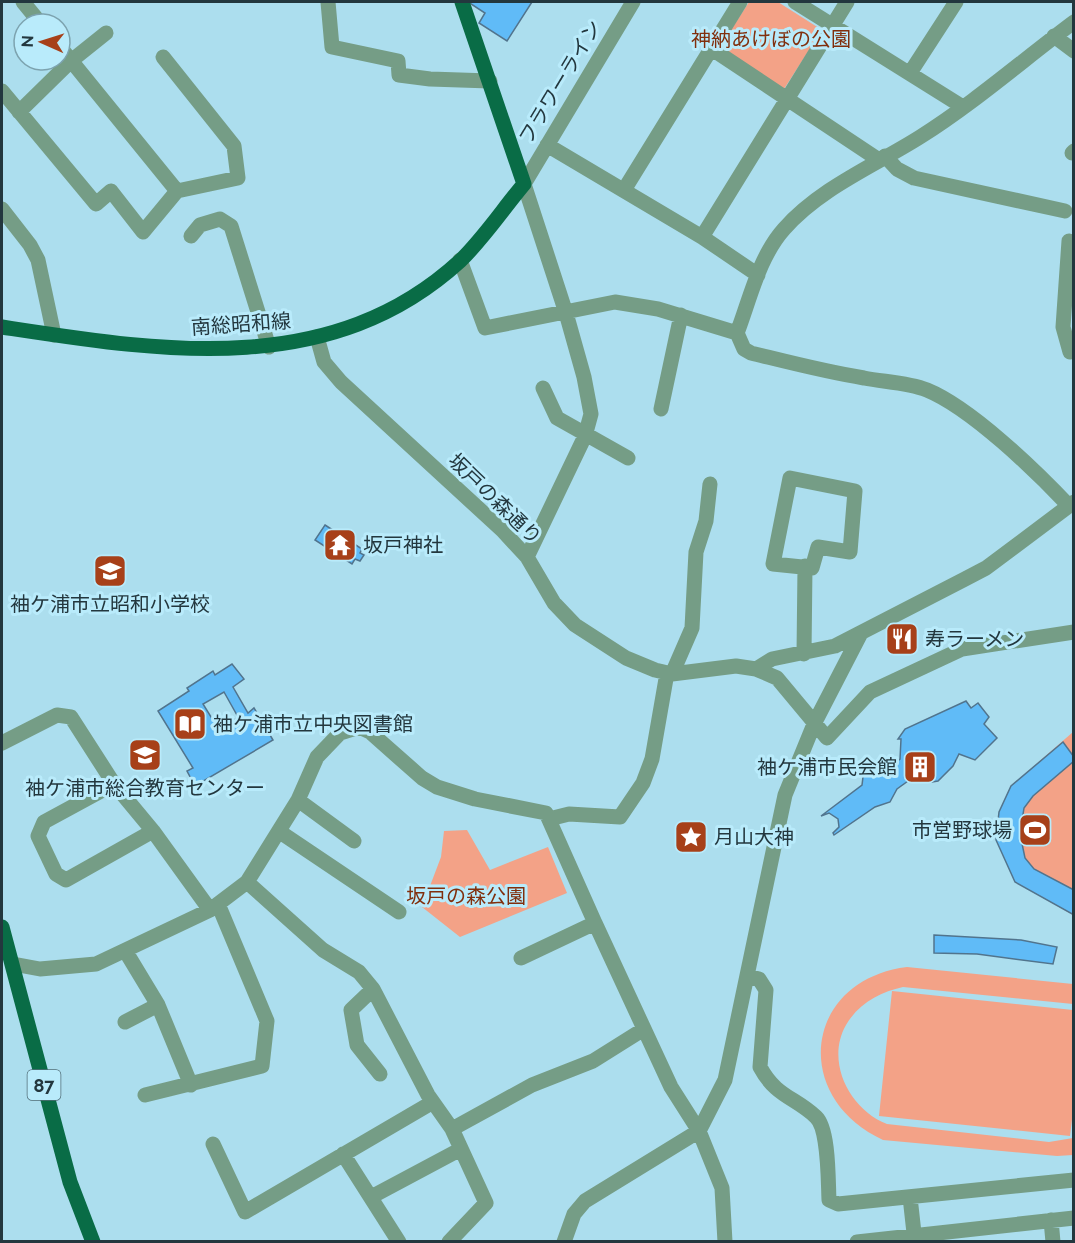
<svg xmlns="http://www.w3.org/2000/svg" width="1075" height="1243" viewBox="0 0 1075 1243" font-family="Raleway,'Noto Sans JP',sans-serif">
	<style>
		.green { fill: #f3a287 }
		.building { fill: #60bbf7; stroke: #51748d; stroke-width: 1.5; fill-rule: evenodd }
		.lines { fill: none; stroke-linecap: round; stroke-linejoin: round }
		.minor { stroke: #759d86; stroke-width: 15 }
		.major { stroke: #096c46; stroke-width: 15 }
		.labels { text-anchor: middle; dominant-baseline: central; stroke-width: 6; stroke-linejoin: round; paint-order: stroke }
		.shield { fill: #b9ebfb; stroke: #506d77; stroke-width: 1.5 }
		.shield-label { font-size: 18px; font-weight: bold; fill: #23373e }
		.park-label { font-size: 20px; fill: #812f0d; stroke: #b9ebfb }
		.street-label { font-size: 20px; fill: #23373e; stroke: #b9ebfb }
		.poi-label { font-size: 20px; fill: #23373e; stroke: #b9ebfb; text-anchor: start }
	</style>
	<rect width="100%" height="100%" fill="#acdeee"/>
	<path class="green" d="M749,2H778L822,30L784,89L720,47Z
		M1073,732V915L1015,882L996,840L999,812L1011,786Z
		M467,830L490,870L548,847L567,893L460,937L422,907L441,857L444,831Z
		M907,967L1073,984V1004L903,987C880,992 859,1003 846,1025C825,1062 850,1110 887,1124L1049,1142L1073,1138V1155L1057,1156L883,1140C790,1097 804,980 907,967Z
		M892,991L1073,1010L1074,1103L1070,1136L879,1116Z"/>
	<path class="building" d="M468,2H532L507,41L479,23L485,13Z
		M325,525L362,549L360,553L364,555L360,561L355,559L352,564L315,540Z
		M232,664L244,679L233,687L248,713L254,708L273,740L195,786L187,771L193,768L158,711L189,691L187,688L213,671L215,675ZM224,692L238,717L219,730L203,704Z
		M966,701L971,708L978,703L989,717L984,724L997,738L975,760L959,754L953,766L938,781L932,782L915,776L897,789L890,802L875,807L834,835L833,833L839,827L838,819L829,813L821,816L862,785L863,777L871,771L886,770L900,759L901,739H898L905,729Z
		M1063,742L1074,757V761L1033,796L1024,808L1020,834L1025,858L1034,869L1074,890V915L1015,882L996,840L999,812L1011,786Z
		M934,935L1021,940L1057,947L1053,964L977,954L934,953Z"/>
	<g class="lines">
		<path class="minor" d="M23,2L41,24
			M328,2L332,47L398,61L399,75L430,79L490,81
			M795,2L963,107
			M1054,36L1074,51
			M60,47L177,191
			M712,49L879,160
			M910,73L956,2
			M2,91L96,204L111,191L143,232L177,191L238,178L234,146L163,57
			M19,112L71,61L106,33
			M547,145L702,237L758,275
			M1072,153L1074,151
			M885,156L897,169L914,178L1065,211
			M624,190L740,2
			M2,209L30,245L38,260L54,335
			M191,236L200,225L220,219L231,226L269,347
			M702,237L847,2
			M1069,241L1063,327L1070,352L1074,351
			M460,260L485,328L615,302L658,309L737,333
			M317,337L324,362L341,382L502,530L527,557L554,603L575,625L626,658L655,670L672,674L736,666L756,669L777,678L827,738L870,692L962,649L1074,632
			M543,388L557,418L628,458
			M661,409L681,315
			M790,478L855,491L850,552L818,547L812,568L773,564Z
			M1069,506C1036,471 971,408 927,390C907,382 884,382 864,378C826,372 788,362 751,353L744,349L737,333C750,299 759,257 784,229C820,188 874,166 920,137C974,103 1023,60 1074,22
			M527,557L585,436L591,414L584,377L566,313L524,184L633,2
			M804,654L805,566
			M756,669L772,659L835,646L965,579L986,568L1074,502
			M672,674L692,628L696,552L706,521L710,484
			M2,743L57,715L71,717L114,784L153,831L210,910
			M114,784L44,822L38,836L56,874L66,880L153,831
			M298,800L354,841
			M549,819L569,814L620,817L643,783L652,759L667,673
			M280,832L399,912
			M247,882L323,950L359,972L373,989L428,1095L452,1129L486,1203L449,1242
			M126,952L158,1005L191,1085
			M521,958L595,923L671,1087L699,1131L722,1188L725,1242
			M13,964L40,969L96,964L210,910L247,882L298,800L317,757L340,733L359,727L370,732L422,778L437,787L475,799L546,813L595,923
			M747,976L759,979L766,990L760,1067C776,1097 795,1097 816,1117C829,1129 828,1180 829,1200L838,1204L1074,1180
			M373,989L351,1010L357,1045L380,1074
			M125,1022L158,1005
			M145,1095L262,1066L267,1021L218,904
			M452,1129L532,1085L593,1061L644,1029
			M213,1144L245,1212L433,1102
			M343,1154L399,1242
			M371,1197L461,1149
			M910,1197L915,1242
			M1051,1220L1053,1242
			M564,1242L574,1214L585,1201L699,1131L725,1080L785,795L814,724L861,633
			M857,1242L1074,1218"/>
		<path class="major" d="M2,327C160,351 330,380 460,261C483,239 503,209 524,184L462,2
			M2,927L70,1182L93,1242"/>
	</g>
	<defs>
		<g id="temple-square" transform="scale(1.725)"><rect x="-9" y="-9" width="18" height="18" rx="4" fill="#a74019" stroke="#b9ebfb"/><path d="M0-6L5-2H3V0L6.5 2.5H4V6H1.5V3h-3V6H-4V2.5H-6.5L-3 0V-2H-5Z" fill="#fff"/></g>
		<g id="school-square" transform="scale(1.725)"><rect x="-9" y="-9" width="18" height="18" rx="4" fill="#a74019" stroke="#b9ebfb"/><path d="M0-5L7-2L0 1L-7-2ZM-4 1L0 2.5L4 1V4Q0 6-4 4Z" fill="#fff"/></g>
		<g id="restaurant-square" transform="scale(1.725)"><rect x="-9" y="-9" width="18" height="18" rx="4" fill="#a74019" stroke="#b9ebfb"/><path d="M-5-6h1v4h1v-4h1v4h1v-4h1v5L-1.5 .5V6h-2V.5L-5-1ZM5-6V6H3V1.5H1.5Q1.5-4 5-6Z" fill="#fff"/></g>
		<g id="library-square" transform="scale(1.725)"><rect x="-9" y="-9" width="18" height="18" rx="4" fill="#a74019" stroke="#b9ebfb"/><path d="M-6-4Q-3-5.5-.7-3.5V5Q-3 3-6 4ZM6-4Q3-5.5 .7-3.5V5Q3 3 6 4Z" fill="#fff"/></g>
		<g id="building-square" transform="scale(1.725)"><rect x="-9" y="-9" width="18" height="18" rx="4" fill="#a74019" stroke="#b9ebfb"/><path d="M-4-6H4V6H1V3H-1V6H-4ZM-2.5-4.3h1.7v1.8h-1.7ZM.8-4.3h1.7v1.8H.8ZM-2.5-1h1.7V.8h-1.7ZM.8-1h1.7V.8H.8Z" fill="#fff"/></g>
		<g id="stadium-square" transform="scale(1.725)"><rect x="-9" y="-9" width="18" height="18" rx="4" fill="#a74019" stroke="#b9ebfb"/><path d="M0-5a6.5 5 0 1 0 0 10a6.5 5 0 1 0 0-10ZM-3.5-1.8h7v3.6h-7Z" fill="#fff"/></g>
		<g id="sight-square" transform="scale(1.725)"><rect x="-9" y="-9" width="18" height="18" rx="4" fill="#a74019" stroke="#b9ebfb"/><path d="M0-6L1.8-2.2L6-1.7L2.9 1.2L3.7 5.4L0 3.3L-3.7 5.4L-2.9 1.2L-6-1.7L-1.8-2.2Z" fill="#fff"/></g>
	</defs>
	<g fill-rule="evenodd">
		<use href="#temple-square" x="340" y="545"/>
		<use href="#school-square" x="110" y="571"/>
		<use href="#restaurant-square" x="902" y="639"/>
		<use href="#library-square" x="190" y="724"/>
		<use href="#school-square" x="145" y="755"/>
		<use href="#building-square" x="920" y="767"/>
		<use href="#stadium-square" x="1035" y="830"/>
		<use href="#sight-square" x="691" y="837"/>
	</g>
	<g class="labels">
		<rect class="shield" x="27.5" y="1070" width="33" height="30" rx="4.5"/>
		<g class="shield-label">
			<text x="44" y="1085">87</text>
		</g>
		<g class="park-label">
			<text x="771" y="39">神納あけぼの公園</text>
			<text x="466" y="896">坂戸の森公園</text>
		</g>
		<g class="street-label">
			<text transform="translate(560 82) rotate(-59)">フラワーライン</text>
			<text transform="translate(241 324) rotate(-4)">南総昭和線</text>
			<text transform="translate(495 499) rotate(44)">坂戸の森通り</text>
		</g>
		<g class="poi-label">
			<text x="363" y="545">坂戸神社</text>
			<text x="110" y="604" text-anchor="middle">袖ケ浦市立昭和小学校</text>
			<text x="925" y="639">寿ラーメン</text>
			<text x="213" y="724">袖ケ浦市立中央図書館</text>
			<text x="897" y="767" text-anchor="end">袖ケ浦市民会館</text>
			<text x="145" y="788" text-anchor="middle">袖ケ浦市総合教育センター</text>
			<text x="1012" y="830" text-anchor="end">市営野球場</text>
			<text x="714" y="837">月山大神</text>
		</g>
	</g>
	<rect width="1075" height="1243" fill="none" stroke="#23373e" stroke-width="6"/>
	<g transform="translate(42 42) rotate(273)"><circle r="28" fill="#b9ebfb" stroke="#7da3af" stroke-width="1.5"/>
	<path d="M0-4.5L10 22L0 15L-10 22Z" fill="#a74019"/>
	<text y="-9" font-size="16" font-weight="bold" text-anchor="middle" fill="#23373e">N</text>
	</g>
</svg>
